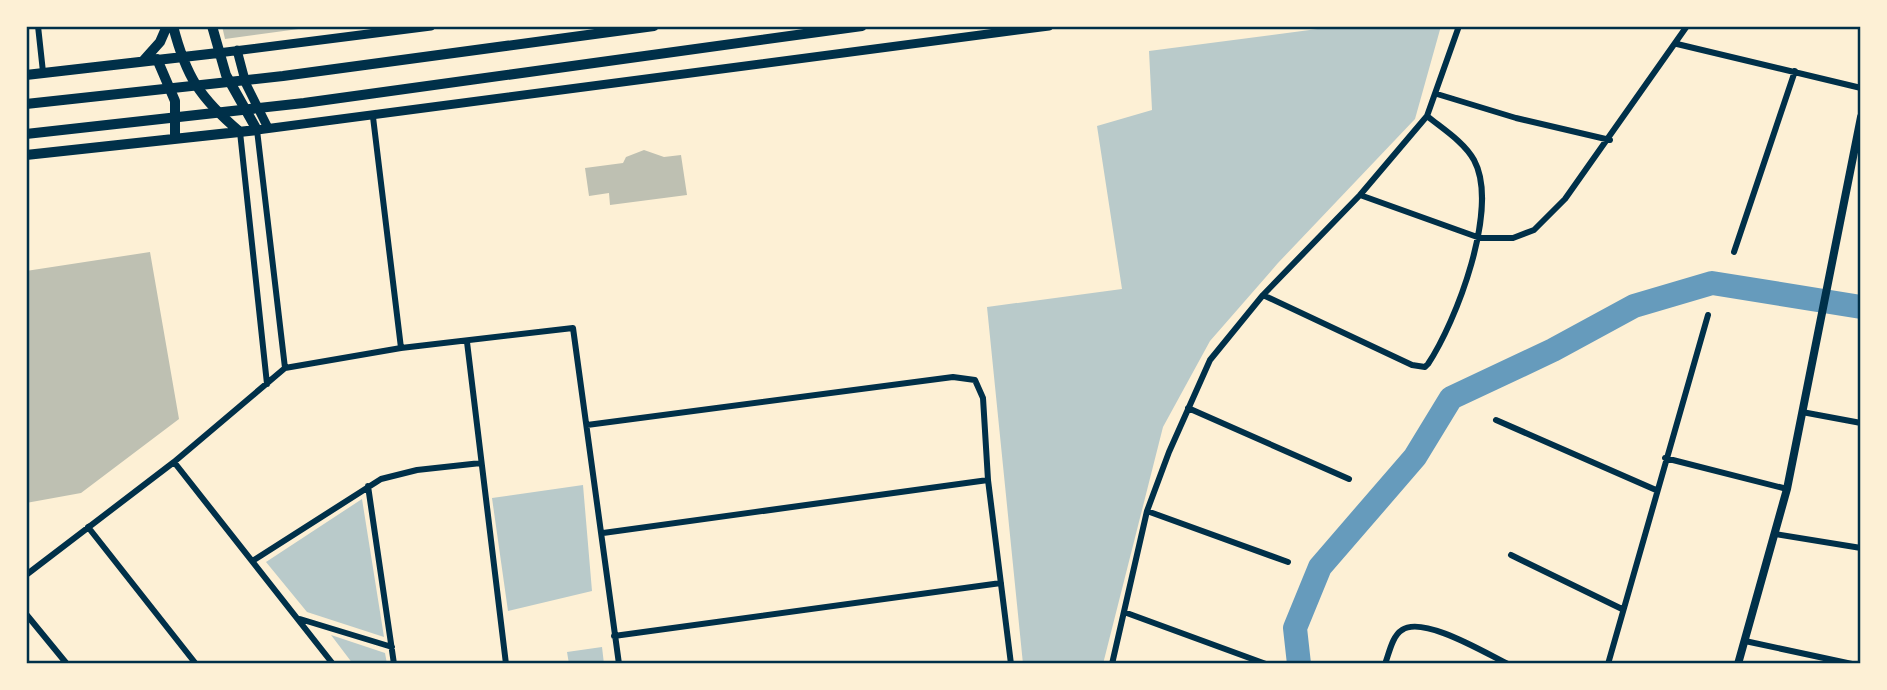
<svg xmlns="http://www.w3.org/2000/svg" width="1887" height="690" viewBox="0 0 1887 690" font-family="Roboto,sans-serif">
	<style>
		.green { fill: #b9caca }
		.lines { fill: none; stroke-linecap: round; stroke-linejoin: round }
		.river { stroke: #669bbc; stroke-width: 24 }
		.building { fill: #bec0b2 }
		.minor { stroke: #003049; stroke-width: 6 }
		.tertiary { stroke: #003049; stroke-width: 8 }
		.secondary { stroke: #003049; stroke-width: 9 }
		.primary { stroke: #003049; stroke-width: 10 }
		.trunk { stroke: #003049; stroke-width: 10 }
		.neatline { fill: none; stroke: #003049; stroke-width: 2.5 }
	</style>
	<rect width="100%" height="100%" fill="#fdf0d5"/>
	<path class="green" d="M1340,26H1441L1415,119L1278,263L1210,341L1163,427L1103,664H1023L987,307L1122,289L1097,126L1152,110L1149,51Z
		M583,485L592,591L508,611L492,498Z
		M362,499L384,637L307,612L266,562Z
		M331,635L385,653L387,664H353Z
		M602,647L604,664H569L567,652Z"/>
	<g class="lines">
		<path class="river" d="M1299,664L1295,628L1320,567L1415,457L1451,398L1553,350L1634,306L1712,283L1861,307"/>
	</g>
	<path class="building" d="M222,26H306V28L225,39Z
		M644,150L664,157L681,155L687,195L610,205L609,193L589,196L585,168L623,163L626,157Z
		M150,252L179,419L81,493L26,503V271Z"/>
	<g class="lines">
		<path class="minor" d="M38,26L43,72
			M1677,44L1861,88
			M1437,94L1516,118L1610,140
			M373,117L401,348
			M257,130L285,368
			M240,132L267,384
			M1360,195L1480,238H1513L1534,230L1565,199L1687,26
			M1734,252L1795,71
			M1263,295L1412,365L1425,367L1428,364C1456,322 1500,208 1474,160C1464,142 1443,129 1427,116
			M467,342L506,664
			M1188,408L1349,479
			M1802,412L1861,423
			M1496,420L1656,490
			M587,425L953,377L975,380L983,398L988,480L1011,664
			M1665,458L1787,489
			M174,462L333,664
			M368,486L394,664
			M1147,511L1288,562
			M88,527L196,664
			M603,533L988,480
			M1775,534L1861,548
			M1511,555L1622,609
			M254,560L381,479L417,470L481,463
			M26,575L174,462L285,368L401,348L573,328L619,664
			M1124,612L1266,664
			M26,614L67,664
			M300,619L392,647
			M614,636L1001,583
			M1745,641L1852,664
			M1112,664L1147,511L1169,452L1210,360L1263,295L1360,195L1427,116L1459,26
			M1385,664C1389,654 1392,636 1402,630C1423,615 1487,654 1508,664
			M1608,664L1708,315"/>
		<path class="tertiary" d="M1738,664L1787,489L1861,117"/>
		<path class="secondary" d="M237,50L246,84L268,128
			M218,53L431,26
			M257,130L1049,26"/>
		<path class="primary" d="M173,26C186,77 200,98 240,132
			M157,59L175,101V137
			M143,61L160,42L167,26
			M26,75L218,53
			M26,155L257,130L226,75L212,26"/>
		<path class="trunk" d="M26,104L283,76L654,26
			M26,134L304,103L862,26"/>
	</g>
	<rect width="1887" height="690" fill="none" stroke="#fdf0d5" stroke-width="56"/>
	<rect x="28" y="28" width="1831" height="634" class="neatline"/>
</svg>
